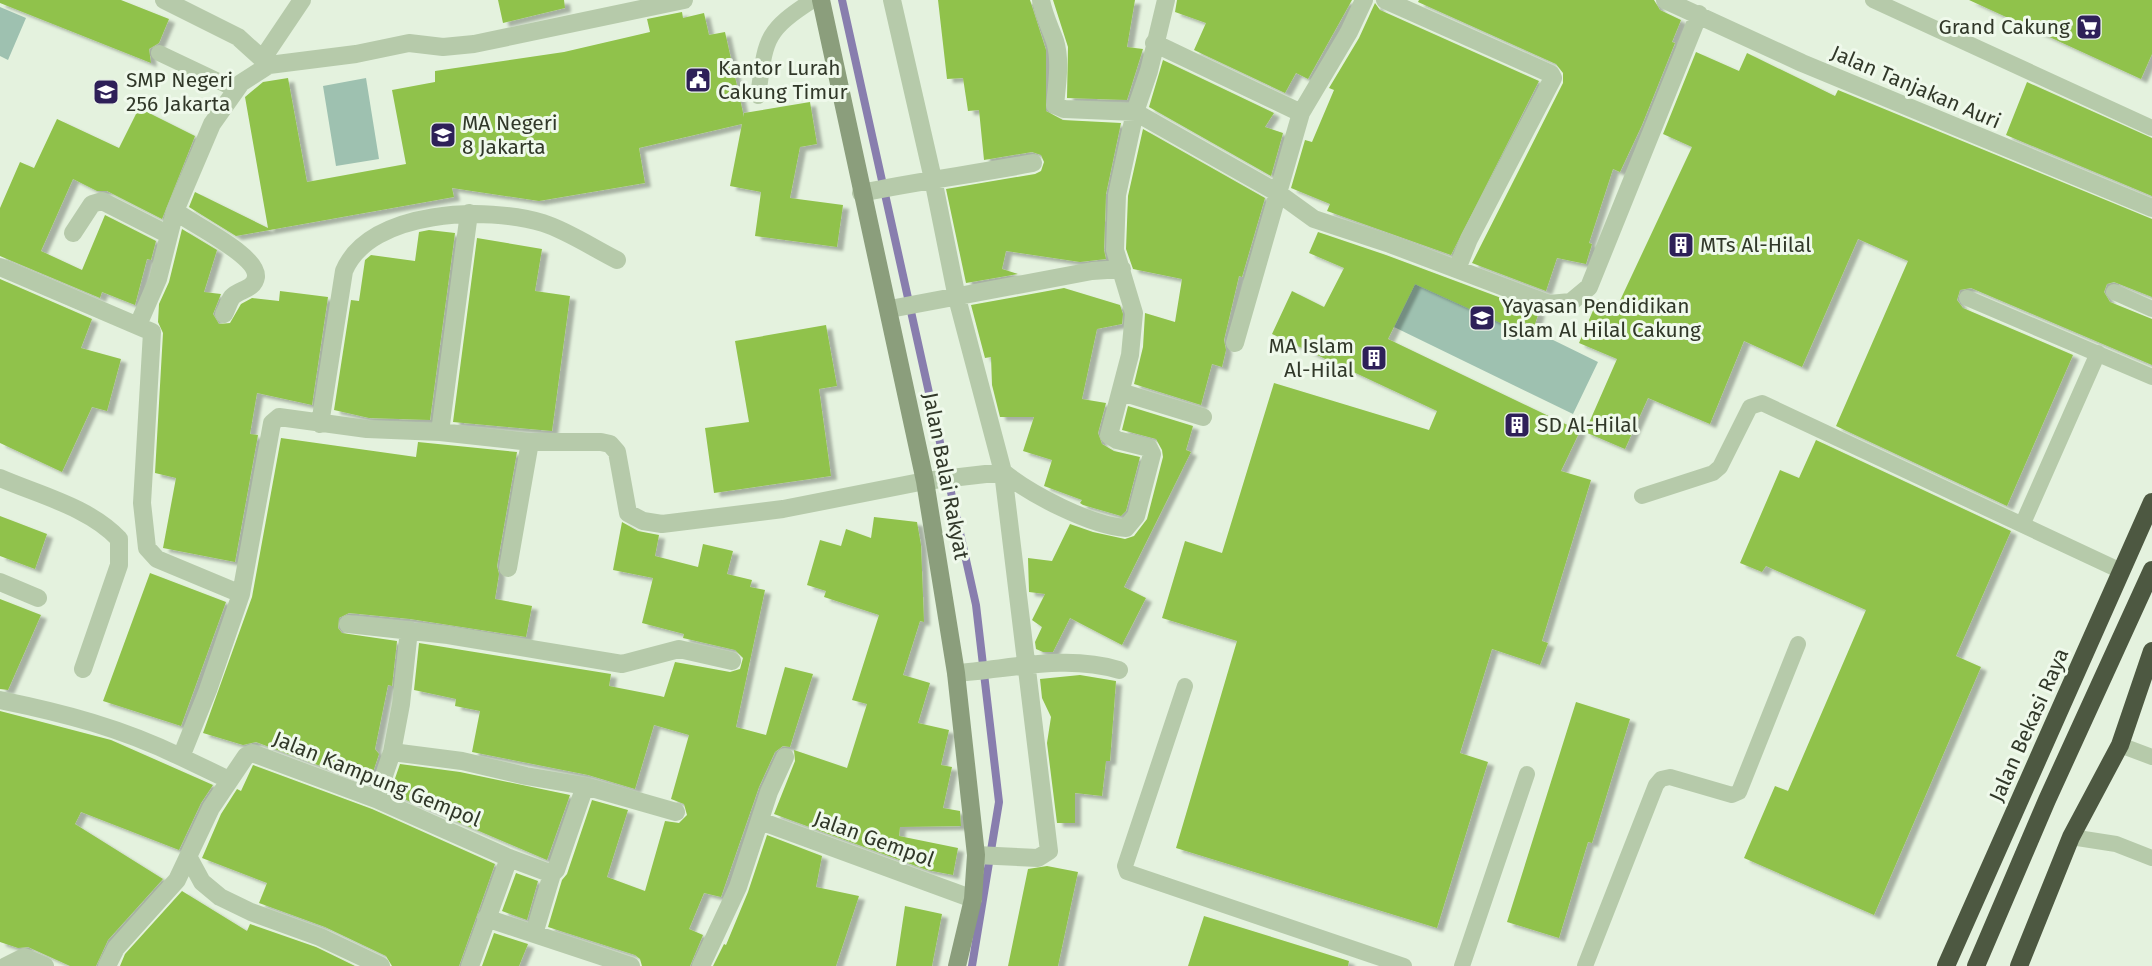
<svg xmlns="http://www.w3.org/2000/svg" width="2152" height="966" viewBox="0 0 2152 966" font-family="'Fira Sans',sans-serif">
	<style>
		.green { fill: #9ec1b0 }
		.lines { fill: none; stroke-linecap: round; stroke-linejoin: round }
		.stream { stroke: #887eae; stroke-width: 8 }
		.building { fill: #90c24c; filter: url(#shadow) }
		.lane { stroke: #b6caaa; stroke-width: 16 }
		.street { stroke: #b6caaa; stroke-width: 18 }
		.secondary { stroke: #8b9e7c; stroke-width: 18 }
		.highway { stroke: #4d5841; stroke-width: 18 }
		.labels { text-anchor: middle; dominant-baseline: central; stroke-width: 6; stroke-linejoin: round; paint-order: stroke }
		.poi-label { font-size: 21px; fill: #313829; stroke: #eff9eb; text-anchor: start }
		.street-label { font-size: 21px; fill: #313829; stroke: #eff9eb }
	</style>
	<defs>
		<filter id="shadow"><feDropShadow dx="6" dy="4" stdDeviation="1.5" flood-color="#0004"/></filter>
	</defs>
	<rect width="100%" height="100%" fill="#e4f2de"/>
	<path class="green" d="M0,7L26,18L8,60L0,56Z
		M366,78L379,159L336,166L323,86Z
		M1418,274L1598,362L1573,414L1392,326Z"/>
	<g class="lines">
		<path class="stream" d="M842,0L976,605L999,802L972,966"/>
	</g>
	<path class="building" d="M0,0H121L169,19L159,43L149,49L151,63L0,3Z
		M498,0H564L565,8L503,23Z
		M938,0H1030L1046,50V111L1063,120L1121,123L1106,194L1104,250L1106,259L1080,262L1006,251L1002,269L1018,274L966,283L946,189L1035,174L1041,171L1044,162L1041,155L1032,152L984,160L979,110L968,111L963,78L947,79Z
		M1053,0H1135L1127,47L1143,49L1127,100L1067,98L1068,47Z
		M1177,0H1352L1308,79L1296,73L1285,93L1194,50L1206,23L1175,12Z
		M1419,0H1654L1660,10L1681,20L1672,42L1675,43L1642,125L1620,172L1613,169L1589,243L1592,244L1586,264L1557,258L1546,291L1472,263L1563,83V73L1556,64L1418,2Z
		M1969,0H2152V54L2141,79Z
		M1375,3L1380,10L1539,81L1451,255L1327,211L1330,204L1291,188L1305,140L1312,142L1334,90L1329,88L1359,38Z
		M682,12L683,18L704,13L709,35L725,32L744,117V113L810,102L817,144L800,147L790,198L843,205L837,247L755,236L761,192L730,186L742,124L639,148L645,183L539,201L452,188L454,197L236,236L189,207L195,192L268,228L245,97L263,82L288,78L307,182L406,164L392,90L435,82V71L564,52L650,32L647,19Z
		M1696,52L1739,71L1747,53L1835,96L1838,90L2152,219V297L2114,282L2107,284L2104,292L2110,302L2152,319V365L1971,288L1960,290L1957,300L1963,308L2073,355L2007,506L1836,426L1908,261L1858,239L1802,367L1744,341L1710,424L1648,398L1625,449L1585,432L1617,359L1579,343L1598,299L1617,307L1692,147L1663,134Z
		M1163,60L1274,113L1265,127L1283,133L1271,176L1149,107Z
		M2027,82L2152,138V196L2006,135Z
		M139,108L195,136L162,219L107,191H97L73,179L41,251L82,270L105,215L156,241L151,260L147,259L135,305L102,292L100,298L0,256V208L20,162L34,168L57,119L119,148Z
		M1143,129L1265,198L1242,277L1239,276L1224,340L1226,350L1222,367L1212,364L1201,405L1134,384L1143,347L1145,313L1175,322L1182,279L1133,269L1126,249L1128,196Z
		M182,229L217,250L204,292L221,294L213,314L219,324L230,323L241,304L252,298L279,301L280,291L328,297L312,405L257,393L250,434L258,435L235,562L163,548L176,478L155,473L163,333L158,322L159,304L169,282Z
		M429,230L455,233L430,420L369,418L334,410L351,300L359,301L365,260L371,255L415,261L419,232Z
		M1318,232L1386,255L1539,312L1534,327L1520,320L1516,330L1415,284L1388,339L1580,431L1561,471L1591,480L1542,641L1548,643L1540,665L1492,649L1460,753L1488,762L1437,928L1176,848L1237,641L1162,618L1185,541L1222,553L1274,383L1429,430L1437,411L1272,334L1292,291L1324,307L1344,268L1309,253Z
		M477,238L542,249L535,291L570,296L552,431L453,422Z
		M0,279L92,319L81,348L121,359L107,411L92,407L62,472L0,443Z
		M1064,288L1120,305L1123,314L1122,324L1097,329L1082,399L1106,403L1098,433L1102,444L1114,451L1140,457L1126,511L1121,516L1083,505L1080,503L1082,500L1044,486L1052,460L1023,451L1034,417H1000L992,385L991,357L985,358L971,305Z
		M826,325L837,386L819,389L831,476L714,493L705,428L749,422L735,341Z
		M1128,406L1193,426L1186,450L1191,452L1124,587L1146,598L1122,645L1070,618L1053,652H1043L1036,649L1035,642L1042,627L1032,620L1045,594L1029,592L1028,558L1052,561L1070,524L1093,532L1125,539L1134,536L1147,519L1163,457L1162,450L1156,439L1122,430Z
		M281,438L416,457L418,442L517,452L497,566L499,574L495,599L532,606L526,637L410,619L349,613L339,618L338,628L342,633L397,641L392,686L388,685L375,749L379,754L369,784L256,742L243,745L203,733L252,597Z
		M1816,440L2011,531L1956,656L1981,667L1874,915L1744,858L1775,786L1788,791L1866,610L1766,566L1762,572L1740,563L1780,470L1799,478Z
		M0,516L47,534L35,569L0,556Z
		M874,517L917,522L921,545L924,622L920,621L903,675L930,683L918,723L949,730L941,765L952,767L943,808L960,811L961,826L900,827L899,836L958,848L953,875L927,870L774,814L795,761L794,750L847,768L867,704L852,700L879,615L824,597L826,591L807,585L820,540L841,546L846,529L871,538Z
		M622,522L638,531L659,535L655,556L698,567L703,544L733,551L727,574L752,580L750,587L765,590L736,727L766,735L785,667L813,674L790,747L783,746L775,752L759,787L721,897L704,893L689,929L703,935L690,966H642L640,959L635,955L548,927L562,880L567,874L592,800L628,810L607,877L645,891L665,821L679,823L687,815L684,804L671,799L689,735L654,725L635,789L588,775L472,752L480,711L455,706L456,699L414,690L419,643L611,674L609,686L660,696L664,697L675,662L730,672L740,669L743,658L735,650L683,638L684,634L642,623L653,578L613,570Z
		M150,573L226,602L181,726L103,701Z
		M0,599L41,615L8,690L0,689Z
		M1080,675L1116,681L1110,761H1106L1102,796L1075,793V823H1057L1047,743L1051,717L1042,698L1040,679Z
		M1576,702L1630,719L1592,843L1588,842L1559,938L1507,922Z
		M0,711L111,740L213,785L201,803L179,850L81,812L75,824L163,879L108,940L96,966H70L28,947L18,948L0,942Z
		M400,764L460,772L570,795L547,860L390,793Z
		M253,765L372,809L495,864L459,966H392L386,956L325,927L259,903L267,883L202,858L221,814L237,789L241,791Z
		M767,835L822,856L816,887L859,896L836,966H713L724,944L726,945L748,892Z
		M1047,866L1078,872L1058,966H1008L1028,869Z
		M516,873L538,881L527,920L502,911Z
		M182,891L247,931L250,924L316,947L355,966H120L125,954Z
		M905,906L942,914L932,966H896Z
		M1204,916L1349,961L1348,966H1188Z
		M494,933L528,944L519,966H482Z"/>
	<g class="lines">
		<path class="lane" d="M1873,0L2152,128
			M159,53L235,89
			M758,96C766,40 763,32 813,0
			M2114,292L2152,309
			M1967,298L2152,377
			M1642,496L1713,473L1720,467L1750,407L1762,403L2121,571
			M2023,523L2098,353
			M1185,686L1125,866L1127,872L1404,966
			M2120,745L2152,757
			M2071,837L2116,844L2152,858
			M1462,966L1527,774
			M1585,966L1656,785L1661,779L1670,777L1732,795L1739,792L1798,644"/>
		<path class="street" d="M164,0L238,37L269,65
			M892,0L933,179L957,298L1003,472L1049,851L1038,858L976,855
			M1041,0C1044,16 1050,27 1055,41C1061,60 1057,85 1055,105L1064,109L1135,112L1278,193L1301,113L1349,32L1364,0
			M1385,0L1551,74L1553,78L1469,239L1457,269
			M1665,0L1802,63L2152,208
			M1154,43L1301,113
			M263,58L302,0
			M861,193C918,181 975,174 1033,163
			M175,211C192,224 258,255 256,277C254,290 239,289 232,297C229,301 227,309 224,314
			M73,233L92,204L102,201L169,235
			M0,267L152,332L142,503L147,548L157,559L241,594
			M890,309L1092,271L1122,269
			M138,325L158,279L175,211L212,124L241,83L269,65L356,54L409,43L443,47L474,44L684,0
			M1235,343L1278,193L1314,219L1390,244L1549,304L1571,302L1589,287L1699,14
			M1121,392L1203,417
			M320,424L344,271C370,209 488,206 543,223C568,231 593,248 617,260
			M440,432L469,213
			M0,478C39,495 89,507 119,539V565L83,669
			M508,568L530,442
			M0,582L38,598
			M348,624L448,635L622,664L679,649L732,661
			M956,673C1011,669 1066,654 1119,670
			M0,700C64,713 121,728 181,757L208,690L241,594L272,423L279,417L367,429L440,432L530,442H601L610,444L617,452L628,513L643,521L662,524L783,509L925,481L1003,472C1030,494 1091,526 1126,528L1136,516L1152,454L1149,448L1117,440L1109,435L1130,355L1134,313L1115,250L1117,195L1135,112L1149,71L1166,0
			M392,752L462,761L526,776L585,786
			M181,757L229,780
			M376,799L392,752L401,704L409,630
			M760,821L973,899
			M189,858L202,882L220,897L251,912L320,937L381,966
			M486,918L631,966
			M534,934L552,874L556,870L585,786L676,812
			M6,966L24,957L45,966
			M107,966L116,948L177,880L211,808L246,756L252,753L376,799L509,858L552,874
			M470,966L509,858
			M701,966L738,887L769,792L785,757"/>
		<path class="secondary" d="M821,0L925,481L956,673L976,855L973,899L957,966"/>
		<path class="highway" d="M1946,966L2152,502
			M1976,966L2047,800L2152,570
			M2019,966L2071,837L2120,745L2152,651"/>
	</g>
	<defs>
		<g id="supermarket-square" transform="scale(1.35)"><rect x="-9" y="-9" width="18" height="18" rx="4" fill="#2e2058" stroke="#eff9eb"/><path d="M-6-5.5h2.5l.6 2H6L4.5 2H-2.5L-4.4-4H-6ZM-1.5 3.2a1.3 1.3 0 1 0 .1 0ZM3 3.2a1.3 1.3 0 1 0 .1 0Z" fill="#fff"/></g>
		<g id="civic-square" transform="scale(1.35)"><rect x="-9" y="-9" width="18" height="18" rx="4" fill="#2e2058" stroke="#eff9eb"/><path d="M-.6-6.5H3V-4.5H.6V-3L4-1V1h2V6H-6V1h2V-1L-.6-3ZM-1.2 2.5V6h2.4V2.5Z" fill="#fff"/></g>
		<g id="school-square" transform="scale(1.35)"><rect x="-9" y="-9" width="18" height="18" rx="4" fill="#2e2058" stroke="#eff9eb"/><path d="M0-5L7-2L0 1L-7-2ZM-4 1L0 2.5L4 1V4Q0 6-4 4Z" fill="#fff"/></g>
		<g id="building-square" transform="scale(1.35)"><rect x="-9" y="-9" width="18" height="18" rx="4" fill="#2e2058" stroke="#eff9eb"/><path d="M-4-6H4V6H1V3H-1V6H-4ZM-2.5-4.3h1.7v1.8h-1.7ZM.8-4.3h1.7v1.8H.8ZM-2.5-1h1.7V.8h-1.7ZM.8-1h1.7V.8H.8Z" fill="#fff"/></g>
	</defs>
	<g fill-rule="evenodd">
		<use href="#supermarket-square" x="2089" y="27"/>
		<use href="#civic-square" x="698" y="80"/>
		<use href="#school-square" x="106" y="92"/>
		<use href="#school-square" x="443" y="135"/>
		<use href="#building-square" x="1681" y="245"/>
		<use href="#school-square" x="1482" y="318"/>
		<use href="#building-square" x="1374" y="358"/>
		<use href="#building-square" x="1517" y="425"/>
	</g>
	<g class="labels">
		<g class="poi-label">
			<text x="2070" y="27" text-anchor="end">Grand Cakung</text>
			<text x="718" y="68">Kantor Lurah<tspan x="718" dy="24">Cakung Timur</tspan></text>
			<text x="126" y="80">SMP Negeri<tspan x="126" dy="24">256 Jakarta</tspan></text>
			<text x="462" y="123">MA Negeri<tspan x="462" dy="24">8 Jakarta</tspan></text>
			<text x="1700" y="245">MTs Al-Hilal</text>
			<text x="1502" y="306">Yayasan Pendidikan<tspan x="1502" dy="24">Islam Al Hilal Cakung</tspan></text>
			<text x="1354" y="346" text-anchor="end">MA Islam<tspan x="1354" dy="24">Al-Hilal</tspan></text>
			<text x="1537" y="425">SD Al-Hilal</text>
		</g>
		<g class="street-label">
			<text transform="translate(1916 87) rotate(23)">Jalan Tanjakan Auri</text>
			<text transform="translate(946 476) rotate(79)">Jalan Balai Rakyat</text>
			<text transform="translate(2029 725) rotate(-66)">Jalan Bekasi Raya</text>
			<text transform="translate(377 779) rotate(22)">Jalan Kampung Gempol</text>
			<text transform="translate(874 839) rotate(20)">Jalan Gempol</text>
		</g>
	</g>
</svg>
